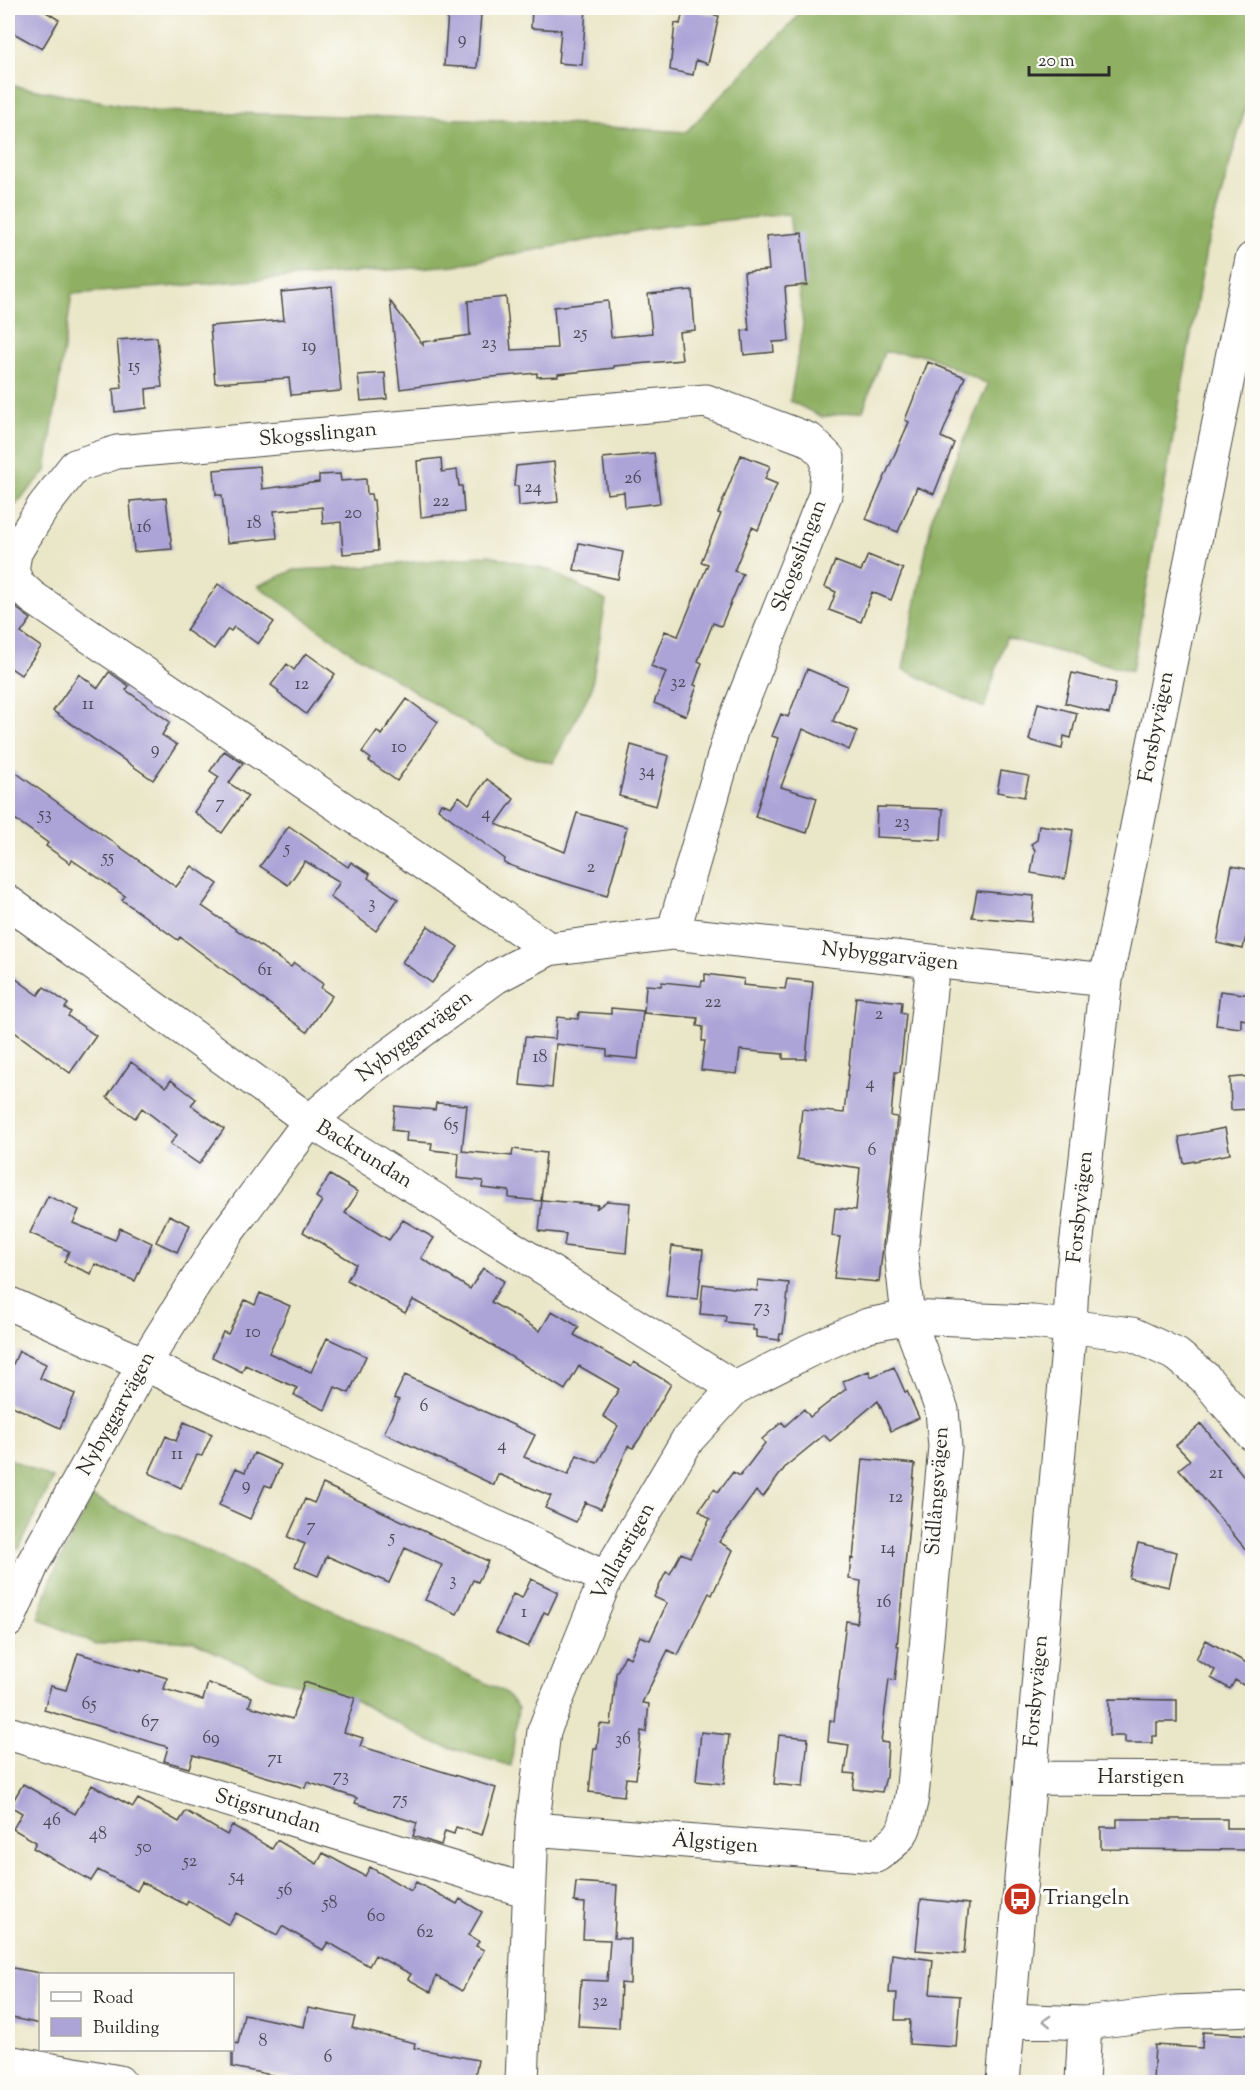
<svg xmlns="http://www.w3.org/2000/svg" width="1260" height="2090" viewBox="0 0 1260 2090" font-family="'Sorts Mill Goudy',serif">
	<style>
		.forest { fill: #8fb063; stroke: #5d6e47; stroke-width: 1.5 }
		.building { fill: #aca4d7 }
		.lines { fill: none; stroke-linecap: round; stroke-linejoin: round }
		.minor-casing { stroke: #484743; stroke-width: 35 }
		.minor { stroke: #fff; stroke-width: 33 }
		.oneway { stroke: #a0a0a0 }
		.labels { text-anchor: middle; dominant-baseline: central; stroke-width: 6; stroke-linejoin: round; paint-order: stroke }
		.number-label { font-size: 18px; fill: #4b4956 }
		.street-label { font-size: 21px; fill: #2b2b2b; stroke: #fdfcf7 }
		.poi-label { font-size: 21px; fill: #2b2b2b; stroke: #fdfcf7; text-anchor: start }
	</style>
	<rect width="100%" height="100%" fill="#fdfcf7"/>
	<filter id="ink" filterUnits="userSpaceOnUse"><feTurbulence type="fractalNoise" baseFrequency=".0167" numOctaves="2"/><feDisplacementMap in="SourceGraphic" scale="12" xChannelSelector="R" yChannelSelector="G"/><feConvolveMatrix kernelMatrix="1 2 1 2 8 2 1 2 1" color-interpolation-filters="sRGB"/></filter>
	<filter id="wash" filterUnits="userSpaceOnUse"><feTurbulence type="fractalNoise" baseFrequency=".008" numOctaves="4" result="noise"/><feDisplacementMap in="SourceGraphic" scale="24" xChannelSelector="R" yChannelSelector="G"/><feGaussianBlur stdDeviation="1.35" result="paint"/><feColorMatrix in="noise" values="0 0 0 0 0 0 0 0 0 0 0 0 0 0 0 0 0 1.4 0 .05"/><feComposite in="paint" operator="in"/></filter>
	<g filter="url(#wash)">
		<rect width="100%" height="100%" fill="#eae6c8"/>
		<path class="forest" d="M799,8H1252V91L1245,109L1206,250L1132,671L1006,638L984,708L903,669L933,513L988,384L926,355L884,352L863,411L822,417L790,401L803,324L789,214L665,226L455,265L72,294L46,471L8,513V85L154,111L503,120L686,132L796,18Z
			M489,555L552,571L606,601L591,690L553,763L512,752L351,652L258,586L294,570L363,567Z
			M8,1458L53,1479L19,1549L8,1545Z
			M92,1497L505,1692L518,1708L511,1766L431,1742L348,1696L273,1678L193,1642L134,1639L96,1645L38,1618L53,1574Z"/>
		<g id="blocks">
			<path class="building" d="M8,8H40L59,20L42,49L8,30Z
				M532,8H586L582,65L558,63L561,30L531,28Z
				M684,8L719,16L708,64L696,60L693,75L670,70L675,23L680,24Z
				M448,12L481,14L477,68L444,66Z
				M802,233L807,285L785,287L789,341L773,342L774,352L744,355L742,331L749,330L744,272L769,270L766,236Z
				M332,287L341,391L291,395L289,378L215,383L210,326L284,320L281,292Z
				M692,290L695,330L679,332L682,360L614,366V368L558,374V376L537,377V373L481,378L400,389L390,301L423,345V342L470,335L468,301L506,297L511,350L557,348L554,307L608,301L611,337L652,333L648,294Z
				M157,337L162,387L146,389L147,408L115,412L113,389L122,388L117,340Z
				M928,362L965,377L941,437L954,443L934,494L917,487L898,532L866,519L909,422L905,420Z
				M385,373L387,399L361,401L358,375Z
				M654,453L660,503L625,507L624,492L607,494L603,458Z
				M741,455L770,466L765,479L777,484L758,530L752,527L734,571L743,574L721,626L713,623L698,661L702,663L694,685L697,686L686,716L654,703L666,672L651,666L665,631L678,636L708,564L701,562L721,514L718,513Z
				M441,458L442,472L457,470L459,486H462L464,512L421,517L417,461Z
				M554,462L558,502L519,506L518,486H514L516,466Z
				M260,466L262,489L319,482V475L340,474L341,481L366,479L367,494H371L372,500H374L378,551L343,554L341,522L323,524L322,507L274,511L277,538L227,543L222,495H216L214,470Z
				M166,498L172,549L134,552L130,501Z
				M579,543L623,552L618,579L574,570Z
				M868,555L903,569L891,600L872,592L861,622L829,610L836,592L825,587L835,561L861,571Z
				M218,584L274,622L258,644L234,627L231,631L228,629L214,649L186,630Z
				M8,602L31,619L21,633L41,647L21,675L8,666Z
				M306,653L335,674L306,714L278,693L279,691L271,685L287,664L294,670Z
				M807,669L847,686L833,721L857,731L849,750L803,729L781,787L817,798L807,833L755,817L778,738L772,736L781,714L788,717Z
				M109,672L129,686L126,690L170,722L162,735L177,745L153,780L53,711L79,674L98,688Z
				M1072,673L1116,683L1109,714L1065,703Z
				M407,699L438,722L397,781L369,761L371,759L362,752L377,731L381,735Z
				M1038,703L1077,713L1071,738L1064,736L1062,749L1029,740Z
				M631,745L669,756L656,806L619,796Z
				M224,751L243,763L229,783L248,796L222,833L194,812L219,777L210,771Z
				M8,767L176,887L192,866L218,884L202,906L291,967L294,963L323,984L321,988L332,996L307,1032L180,937L178,940L122,900L125,896L72,860L70,863L46,846L48,843L8,814Z
				M1001,771L1029,776L1024,797L997,792Z
				M487,779L514,799L496,824L565,852L577,813L627,827L607,896L537,875L504,863L505,859L438,809L441,803L451,807L459,796L469,804Z
				M877,807L943,809L941,840L876,837Z
				M1039,825L1073,830L1065,879L1031,873L1035,850L1031,844L1037,840Z
				M289,826L348,867L351,862L370,874L368,878L398,899L376,931L330,897L340,882L305,861L288,885L260,866Z
				M1232,866L1252,870V919L1250,918L1243,949L1217,943Z
				M977,891L1034,896L1032,922L972,917Z
				M428,926L458,947L432,983L402,962Z
				M8,973L38,995L44,987L68,1004L65,1008L71,1012L68,1016L96,1036L70,1073L8,1027Z
				M705,974L744,979L743,985L785,989L787,979L813,982L806,1059H783V1054L740,1050L737,1074L701,1070L705,1041H702L703,1027L697,1026L698,1018L644,1013L646,985L661,986L662,982L701,986L702,981H705Z
				M1220,991L1252,995V1021L1241,1019V1028L1216,1025Z
				M856,997L902,1002L901,1013L906,1014L900,1072H895L891,1116L897,1117L879,1282L834,1278L840,1237L832,1236L835,1208L856,1210L860,1168L797,1159L802,1109L844,1113Z
				M611,1008L643,1011L638,1059L607,1056V1050L556,1044L552,1088L520,1085L525,1037L555,1039L557,1017L578,1019L579,1012L611,1014Z
				M131,1062L166,1087L171,1080L183,1089L196,1099L191,1105L224,1129L199,1164L170,1144L177,1135L142,1108L135,1118L107,1097Z
				M1252,1076V1109L1231,1110L1230,1078Z
				M436,1103L467,1105L462,1151L512,1156L513,1149L546,1153L541,1201L509,1198V1191L482,1188L483,1181L457,1178L459,1153L431,1150L432,1143L406,1141L407,1132L392,1130L395,1106L435,1110Z
				M1225,1128L1230,1154L1184,1163L1179,1137Z
				M330,1175L358,1192L345,1213L389,1240L403,1220L434,1238L421,1258L470,1289L483,1268L504,1281L491,1302L540,1331L552,1311L579,1327L574,1335L631,1367L634,1362L671,1384L640,1438L633,1448L628,1446L601,1509L585,1502L576,1522L545,1508L551,1496L498,1474L494,1485L384,1433L399,1400L394,1398L405,1375L535,1435L524,1457L568,1475L577,1455L597,1463L618,1426L603,1416L619,1389L579,1366L565,1390L456,1323L413,1300L405,1313L347,1280L356,1264L303,1232L322,1201L316,1197Z
				M48,1196L79,1210L73,1223L115,1240L120,1228L152,1243L135,1281L95,1264L91,1274L64,1262L69,1251L30,1233Z
				M542,1200L598,1205L596,1209L607,1201L630,1203L626,1253L564,1246L566,1234L539,1231Z
				M169,1215L190,1225L177,1252L156,1242Z
				M672,1246L703,1250L698,1299L666,1296Z
				M758,1280L789,1283L783,1334H780L779,1340L756,1337V1330H753V1325L725,1322L726,1316L700,1314L703,1284L757,1291Z
				M260,1293L290,1306L269,1353L311,1372L327,1338L366,1356L349,1393L335,1387L325,1410L294,1395L297,1388L245,1365L242,1372L212,1357L223,1332L228,1334L245,1300L255,1305Z
				M19,1351L46,1364L40,1378L75,1394L60,1428L8,1404V1375Z
				M894,1367L905,1392L907,1391L919,1418L891,1431L878,1401L830,1441L824,1435L786,1466L763,1497L756,1491L719,1542L733,1550L712,1595L709,1593L678,1655L668,1650L642,1703L649,1704L646,1732L641,1731L636,1779L626,1778L624,1796L589,1792L594,1748H597L600,1724L611,1725L616,1674L625,1655L630,1658L640,1636L650,1640L667,1603L654,1597L666,1572L670,1574L681,1553L690,1557L710,1519L699,1510L714,1489L718,1492L733,1472L740,1476L765,1443L762,1439L782,1422L785,1426L804,1409L810,1417L846,1389L843,1381L869,1371L871,1377Z
				M184,1422L212,1434L202,1456L197,1455L181,1488L149,1473L166,1436L176,1441Z
				M1201,1424L1252,1486V1557L1179,1469L1190,1460L1176,1445Z
				M254,1453L281,1465L271,1487L265,1485L250,1519L219,1505L236,1468L245,1472Z
				M863,1459L915,1464L897,1646H899L895,1680L889,1679L881,1742L888,1743L886,1777L882,1792L853,1789L855,1774L845,1773L849,1745L828,1742L830,1720L834,1721L846,1621L857,1623L861,1581L849,1579L851,1558L853,1559Z
				M323,1484L488,1561L478,1582L473,1580L457,1614L425,1600L442,1565L405,1548L389,1583L327,1556L318,1576L295,1566L305,1544L288,1537L305,1499L314,1503Z
				M1138,1543L1177,1552L1169,1587L1129,1578Z
				M531,1579L558,1592L548,1614L544,1612L528,1647L496,1632L513,1594L522,1598Z
				M1206,1640L1252,1666V1690L1235,1680L1230,1689L1211,1678L1215,1670L1196,1659Z
				M78,1653L140,1672L141,1670L167,1678L164,1689L203,1700L208,1683L252,1697L249,1706L292,1719L304,1682L355,1698L344,1732L363,1738L360,1746L496,1788L482,1835L456,1827L454,1834L445,1831L441,1845L413,1836L417,1823L355,1803L357,1798L307,1782L305,1788L193,1755L189,1768L164,1761L168,1747L44,1710L51,1686L66,1690Z
				M1109,1699L1177,1700V1722H1157V1736H1152V1743H1125V1736H1109Z
				M701,1732L729,1735L724,1784L696,1781Z
				M779,1735L808,1738L803,1787L774,1784Z
				M23,1784L75,1814L92,1785L133,1807L138,1799L179,1822L186,1811L227,1835L232,1825L272,1849L277,1840L317,1864L323,1853L365,1876L370,1867L411,1891L416,1882L457,1904L460,1899L482,1912L469,1935L479,1941L476,1946L484,1950L462,1991L436,1976L431,1992L408,1979L411,1974L375,1955L369,1966L328,1942L323,1950L282,1926L277,1935L236,1913L229,1925L188,1901L186,1905L142,1882L137,1891L98,1870L91,1881L33,1848L36,1842L13,1829L22,1813L10,1806Z
				M1117,1819H1227V1828H1252V1850L1101,1849V1827H1117Z
				M576,1882L617,1885L614,1938L631,1939L630,1984L621,1983L619,2028L578,2026L581,1980L607,1981L610,1940L583,1939L585,1903L574,1902Z
				M921,1899L969,1904L964,1954L916,1950Z
				M892,1954L933,1960L930,1994L960,1996L956,2047L909,2044L910,2020H895L897,1993H889Z
				M8,1967L45,1974H40V2024L8,2017Z
				M308,2008L355,2017L352,2028L415,2043L414,2048L478,2060L474,2082H388L371,2080V2082H306L232,2067V2042L238,2044L244,2014L304,2027Z
				M1203,2032L1252,2035V2082H1153L1155,2045L1202,2048Z"/>
		</g>
	</g>
	<g filter="url(#ink)">
		<use href="#blocks" fill-opacity="0" stroke="#484743" stroke-width="1.5"/>
		<g class="lines">
			<g class="minor-casing">
				<path id="minor" d="M8,902L310,1121L735,1388
					M549,949L32,597L18,584L12,571L15,553L25,536L43,507L75,466L117,452L706,401L810,440L828,458L825,495L732,728L673,933
					M8,1303L144,1364L606,1578
					M8,1621L33,1563L144,1364L223,1238L310,1121L365,1073L496,977L549,949L673,933L1106,980
					M8,1733L528,1891
					M1029,1778L1252,1779
					M532,1829L876,1856C906,1835 904,1832 912,1797L945,1447L942,1410L908,1317L901,1253L933,963
					M1009,2020L1085,2023L1175,2012L1252,2009
					M8,2062L119,2082
					M522,2082L532,1829L544,1731L606,1578L688,1439L735,1388L808,1351L868,1325L908,1317L1033,1322L1132,1334L1177,1355L1204,1377L1252,1434
					M1003,2082L1070,1326L1072,1283L1106,980L1252,259
					M1082,2082L1085,2023"/>
			</g>
			<use href="#minor" class="minor"/>
		</g>
		<defs><path id="oneway-chevron" d="M-2-3.5L2.5 0L-2 3.5" fill="none" stroke-width="1.6" stroke-linecap="round" stroke-linejoin="round" transform="scale(1.5)"/></defs>
		<use class="oneway" href="#oneway-chevron" transform="translate(1047 2021) rotate(-178)"/>
	</g>
	<defs>
		<g id="bus-disc" transform="scale(1.725)"><circle r="9.5" fill="#c8321e" stroke="#fdfcf7"/><path d="M-5-6H5V4H4V6H2V4H-2V6H-4V4H-5ZM-3.5-4V0h7V-4ZM-3.5 1.2v1.5H-2V1.2ZM2 1.2v1.5H3.5V1.2Z" fill="#fff"/></g>
	</defs>
	<g fill-rule="evenodd">
		<use href="#bus-disc" x="1020" y="1899"/>
	</g>
	<g class="labels">
		<g class="number-label">
			<text x="462" y="40">9</text>
			<text x="580" y="334">25</text>
			<text x="489" y="344">23</text>
			<text x="309" y="347">19</text>
			<text x="134" y="367">15</text>
			<text x="633" y="479">26</text>
			<text x="533" y="488">24</text>
			<text x="441" y="502">22</text>
			<text x="353" y="514">20</text>
			<text x="254" y="524">18</text>
			<text x="144" y="528">16</text>
			<text x="678" y="683">32</text>
			<text x="302" y="685">12</text>
			<text x="88" y="705">11</text>
			<text x="399" y="748">10</text>
			<text x="155" y="750">9</text>
			<text x="647" y="772">34</text>
			<text x="220" y="804">7</text>
			<text x="486" y="814">4</text>
			<text x="45" y="815">53</text>
			<text x="902" y="823">23</text>
			<text x="287" y="849">5</text>
			<text x="108" y="858">55</text>
			<text x="591" y="868">2</text>
			<text x="372" y="904">3</text>
			<text x="265" y="971">61</text>
			<text x="713" y="1003">22</text>
			<text x="879" y="1015">2</text>
			<text x="540" y="1058">18</text>
			<text x="870" y="1084">4</text>
			<text x="451" y="1126">65</text>
			<text x="872" y="1151">6</text>
			<text x="762" y="1308">73</text>
			<text x="253" y="1333">10</text>
			<text x="424" y="1407">6</text>
			<text x="502" y="1446">4</text>
			<text x="177" y="1455">11</text>
			<text x="1216" y="1474">21</text>
			<text x="246" y="1486">9</text>
			<text x="896" y="1498">12</text>
			<text x="311" y="1527">7</text>
			<text x="392" y="1538">5</text>
			<text x="888" y="1549">14</text>
			<text x="453" y="1581">3</text>
			<text x="884" y="1603">16</text>
			<text x="524" y="1613">1</text>
			<text x="89" y="1705">65</text>
			<text x="150" y="1723">67</text>
			<text x="211" y="1739">69</text>
			<text x="623" y="1740">36</text>
			<text x="275" y="1759">71</text>
			<text x="341" y="1777">73</text>
			<text x="400" y="1800">75</text>
			<text x="52" y="1821">46</text>
			<text x="98" y="1835">48</text>
			<text x="144" y="1848">50</text>
			<text x="190" y="1862">52</text>
			<text x="237" y="1877">54</text>
			<text x="285" y="1891">56</text>
			<text x="330" y="1904">58</text>
			<text x="376" y="1917">60</text>
			<text x="425" y="1933">62</text>
			<text x="600" y="2002">32</text>
			<text x="263" y="2042">8</text>
			<text x="328" y="2058">6</text>
		</g>
		<g class="street-label">
			<text transform="translate(318 435) rotate(-5)">Skogsslingan</text>
			<text transform="translate(800 556) rotate(-69)">Skogsslingan</text>
			<text transform="translate(1157 727) rotate(-79)">Forsbyvägen</text>
			<text transform="translate(890 957) rotate(6)">Nybyggarvägen</text>
			<text transform="translate(415 1037) rotate(-37)">Nybyggarvägen</text>
			<text transform="translate(364 1155) rotate(32)">Backrundan</text>
			<text transform="translate(1081 1207) rotate(-84)">Forsbyvägen</text>
			<text transform="translate(117 1414) rotate(-61)">Nybyggarvägen</text>
			<text transform="translate(938 1491) rotate(-86)">Sidlångsvägen</text>
			<text transform="translate(624 1552) rotate(-61)">Vallarstigen</text>
			<text transform="translate(1037 1691) rotate(-85)">Forsbyvägen</text>
			<text x="1141" y="1778">Harstigen</text>
			<text transform="translate(268 1812) rotate(17)">Stigsrundan</text>
			<text transform="translate(715 1844) rotate(4)">Älgstigen</text>
		</g>
		<g class="poi-label">
			<text x="1043" y="1899">Triangeln</text>
		</g>
	</g>
	<rect width="1260" height="2090" fill="none" stroke="#fdfcf7" stroke-width="30"/>
	<rect x="39" y="1973" width="195" height="78" fill="#fdfcf7" stroke="#a9a8a5" stroke-width="1.5"/>
	<rect x="51" y="1992" width="30" height="9" fill="#ffffff" stroke="#a9a8a5" stroke-width="1.5"/>
	<text x="93" y="2003" font-size="18" fill="#2b2b2b">Road</text>
	<rect x="51" y="2018" width="30" height="18" fill="#aca4d7" stroke="#a9a8a5" stroke-width="1.5"/>
	<text x="93" y="2033" font-size="18" fill="#2b2b2b">Building</text>
	<path d="M1029 66v9h80v-9" fill="none" stroke="#2b2b2b" stroke-width="3"/>
	<text x="1038" y="66" font-size="18" fill="#2b2b2b" stroke="#fdfcf7" stroke-width="4.5" paint-order="stroke">20 m</text>
</svg>
